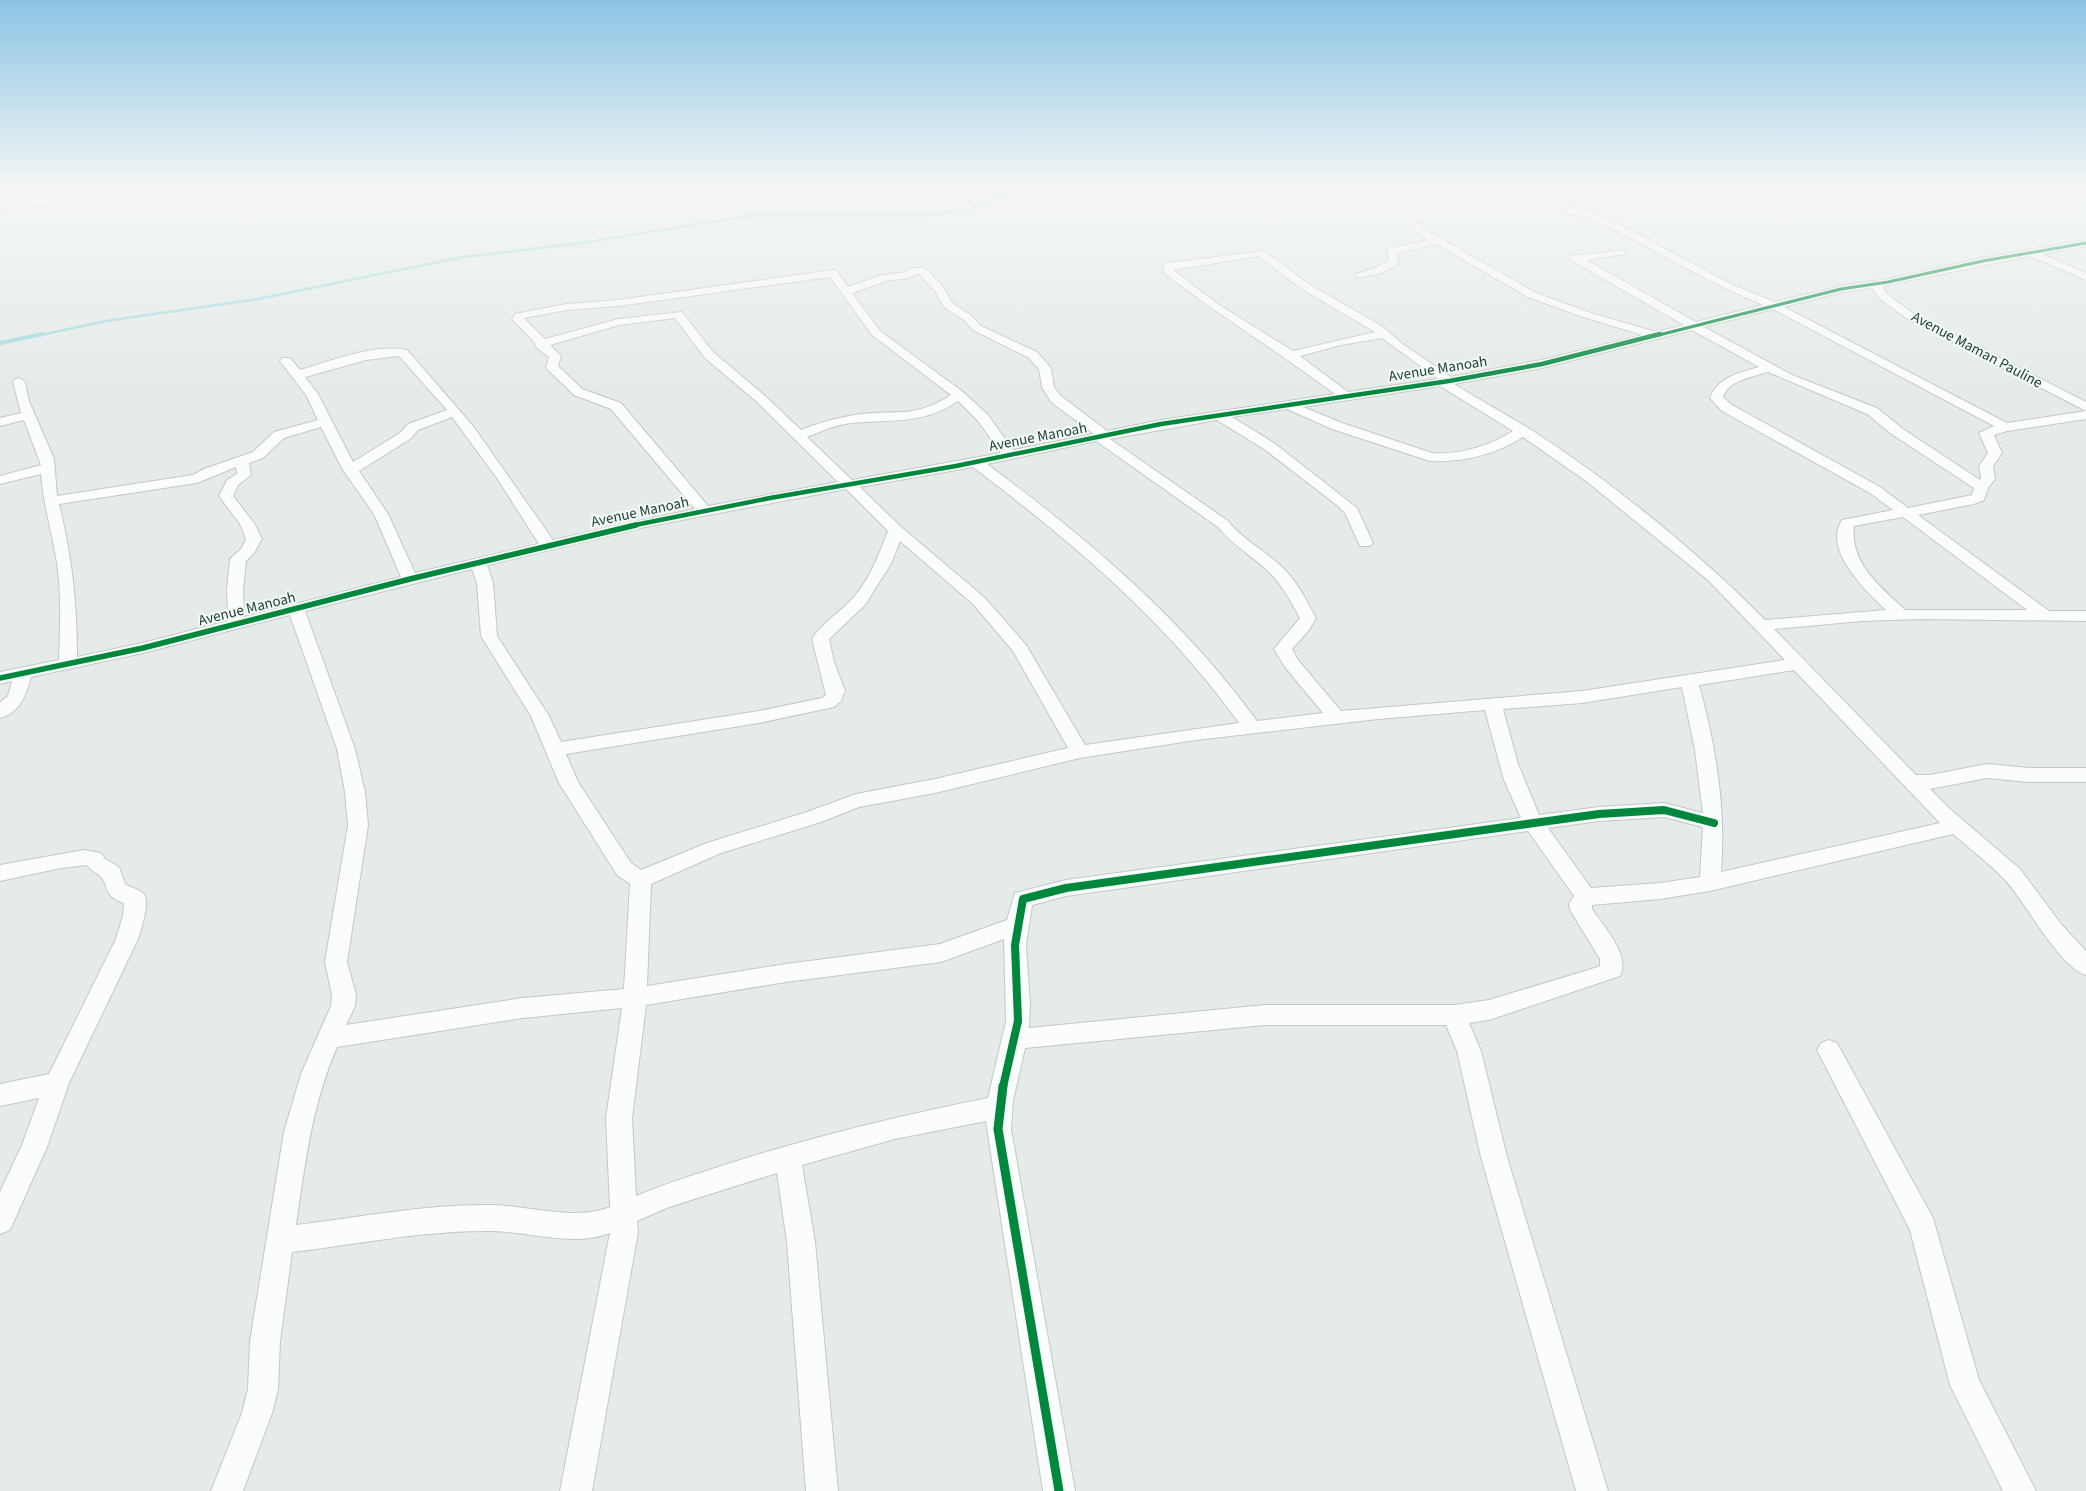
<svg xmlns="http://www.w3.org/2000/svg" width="2086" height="1491" viewBox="0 0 2086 1491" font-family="'Source Sans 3',sans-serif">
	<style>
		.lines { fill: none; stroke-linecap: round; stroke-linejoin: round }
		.stream-far1 { stroke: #a2dbdd; stroke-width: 2.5 }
		.stream { stroke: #a2dbdd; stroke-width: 4 }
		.minor-casing { stroke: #c2c8c5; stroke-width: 2 }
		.minor { fill: #fbfcfc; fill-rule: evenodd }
		.cycleway-far4-casing { stroke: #f4faf6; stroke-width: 5 }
		.cycleway-far3-casing { stroke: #f4faf6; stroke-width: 7 }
		.cycleway-far2-casing { stroke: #f4faf6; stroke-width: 9 }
		.cycleway-far1-casing { stroke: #f4faf6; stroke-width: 11 }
		.cycleway-casing { stroke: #f4faf6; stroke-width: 12 }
		.cycleway-far4 { stroke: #00873e; stroke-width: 3 }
		.cycleway-far3 { stroke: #00873e; stroke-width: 4.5 }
		.cycleway-far2 { stroke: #00873e; stroke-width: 5.5 }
		.cycleway-far1 { stroke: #00873e; stroke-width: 8 }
		.cycleway { stroke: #00873e; stroke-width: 9 }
		.labels { text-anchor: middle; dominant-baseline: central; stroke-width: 4; stroke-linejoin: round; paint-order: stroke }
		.far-street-label { font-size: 15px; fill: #204135; stroke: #f4faf6 }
	</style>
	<rect width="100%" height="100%" fill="#e5ebe8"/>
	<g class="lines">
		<path class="stream-far1" d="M36,336L106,321L258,299L463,257L575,244L755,215H930L971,209L1030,186"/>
		<path class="stream" d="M0,343L42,334"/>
		<g class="minor-casing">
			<path id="minor" d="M137,186H166L0,209V203Z
				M1572,208L1592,213L1620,225L1733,285L1775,302L1841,286L1888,279L1983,258L2086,240V246L2042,254L2086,273V280L2030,256L1882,286L1887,294L1914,314L2086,402V411L1906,318L1879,298L1872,288L1841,292L1784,307L2007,423L2086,411V419L2007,431L1994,435L2002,453L1993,466L1995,479L1988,488L1984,500L1974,504L1918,515L2049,611H2086V621L1919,619L1862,621L1774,629L1916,775H1930L1987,764L2029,768H2086V782H2029L1987,778L1930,789L1950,809L2020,869L2061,924L2086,951V975C2058,966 2026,902 2005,880C1989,863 1970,849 1953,834L1710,891L1660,899L1592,905V909C1603,926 1631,955 1620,976L1489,1020L1469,1023L1481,1051L1507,1157L1608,1491H1576L1481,1157L1457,1051L1446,1025H1265L1025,1048L1013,1101L1011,1129L1075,1491H1043L986,1121L895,1139L802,1165L815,1242L838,1491H806L787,1242L777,1173L669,1207L637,1221L638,1232L592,1491H560L610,1233C574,1247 531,1232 493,1231C427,1230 358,1244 292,1252L280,1341L278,1389L272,1413L243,1491H211L242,1413L248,1389L250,1341L284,1132L301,1074L331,1006L332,995L325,962L348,825L345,792L337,749L290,615L143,653L31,677C26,695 20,713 0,718V702L8,696L12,681L0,684V672L59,660C60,626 62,591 56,557C51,529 43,502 41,474L0,484V476L41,465L24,420L0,426V418L21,413L13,382L15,379L19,378L25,382L29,401L54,459L57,496L193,475L204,469L253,452L274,432L318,420L306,395L280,361L282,358H290L300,370C330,361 376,343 407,350L473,426L553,540L695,509L611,409L574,395L548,370L546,367L549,357L536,347L535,343L514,321L512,319L515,314L567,304L618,300L833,270L837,271L848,287L879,276L905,272L913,268H925L944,288L952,303L972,316L981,326L1037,352L1051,368L1054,387L1061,396L1107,431L1161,420L1335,394C1279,352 1220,316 1164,273L1163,266L1168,263L1264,251L1310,285L1380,325L1404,345L1451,377L1542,360L1643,335L1583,317L1528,297L1436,244L1397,253L1398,264L1382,273L1356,278V274L1375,268L1389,261L1387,249L1429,240L1414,230L1413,226L1418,223L1421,224L1424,229L1536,293L1591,313L1656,332L1684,325L1571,260V256L1625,250V254L1586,260L1696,322L1763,305C1727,290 1694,272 1660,254C1630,238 1602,221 1569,213L1567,211ZM1258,256L1302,289L1375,332L1293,351L1219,305L1173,270ZM918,273L935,291L944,307L964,320L973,330L1029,358L1039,369L1042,387L1051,402L1094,434L1013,450L988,415L963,392L880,331L852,293L886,281L908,278ZM830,277L872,335L951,395C915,418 899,410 861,414C840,417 821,422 801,430L764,395L713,352L682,312L618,319L545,339L524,318L567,310L618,306ZM1773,309L1994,426L1979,433L1988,453L1979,466L1981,478L1980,480L1903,429L1877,408L1792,375L1704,327ZM675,318L705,358L756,401L838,482L708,506L621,403L582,389L558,366L561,356L550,345L619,325ZM1692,330L1759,367C1739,373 1718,377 1710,398L1722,411L1870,493L1893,510L1842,520C1822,550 1867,592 1886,610L1765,620C1700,554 1619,488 1542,437C1513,418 1483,402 1454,384L1542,368ZM1382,338L1438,379L1348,392L1300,356L1341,345ZM399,356L447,410L408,424L400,433L353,462L318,394L305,377L366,360ZM1768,372L1867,414L1893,435L1974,488L1972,495L1908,508L1880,487L1732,405L1723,397C1729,380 1752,377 1768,372ZM1440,386L1513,431C1490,446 1459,455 1432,453L1342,423L1303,407ZM958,401L978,421L1001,453L852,480L807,437C820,432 832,426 845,424C887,418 920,427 958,401ZM1287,409L1332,429L1430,461C1461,463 1497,454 1523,437L1586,481L1708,580L1785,660L1582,691L1341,711L1298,660L1292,649L1309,630L1316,618C1306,600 1297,581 1281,566C1264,550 1243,540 1228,521L1110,439L1217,420L1264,449L1338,506L1345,513L1360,546H1370L1373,543L1357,508L1274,443L1232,417ZM452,417L497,478L539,544L415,573L388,514L359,471L410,439L418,430ZM321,427L343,470L374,514L401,577L244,617L243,590L246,561L254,553L262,539L254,523L233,496L238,485L251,475L249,463L263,458L284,438ZM1096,441L1218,527C1233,546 1253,556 1270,573C1283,586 1291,602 1300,618L1274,649L1285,667L1323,713L1257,721C1181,617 1089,540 987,464ZM236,467L237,474L227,480L219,496L240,524L246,539L242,548L230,559L227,590L228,621L142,643L77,657C77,600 72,559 59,504L197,483ZM973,467C1072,542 1166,621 1239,723L1085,745L1026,645L985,598L901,527L860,487ZM846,489L888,531C879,554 869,582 851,600C838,614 822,623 812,639L826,695L822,698L759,711L561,742L549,716L497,636L493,583L487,565L645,527ZM1903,517L2027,610H1905C1880,586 1850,564 1854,526ZM900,541L973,604L1013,651L1068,748L935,779L856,794L807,812L707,843L641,870L631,863L578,782L566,754L759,723L834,707L841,701L845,691L834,662L829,639L865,605L892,562ZM472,569L477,583L481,636L531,716L559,783L617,875L630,884L624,989L523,998L346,1025L355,1006L356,995L347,962L368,825L365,792L355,749L305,611ZM1794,670L1940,823L1721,872C1726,808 1716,747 1699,685ZM1682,687L1695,750L1703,813L1664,803L1599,807L1539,815L1518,764L1503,709L1582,703ZM1485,710L1504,780L1521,818L1066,880L1015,893L1007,920L940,944L786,964L647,986L651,884L721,853L821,822L859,807L935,793L1080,758L1196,740L1378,719ZM1664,817L1703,827L1700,877L1660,883L1591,888L1548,828L1599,821ZM1528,831L1574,896L1569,904L1570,910L1600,959V966L1598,967L1489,1000L1454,1005H1265L1029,1028L1030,1004L1026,945L1032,905L1066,896ZM1004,939L1006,1021L988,1098C903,1115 820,1135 737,1161C703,1172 669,1182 636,1196L632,1118L646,1005L786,982L941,962ZM622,1008L606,1118L610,1207C576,1221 529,1206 493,1205C427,1204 361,1217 296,1225C305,1164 312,1104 337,1047L523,1018Z
				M84,850L101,853L105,859L119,867L125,884C130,888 139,889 143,893C151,901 141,929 138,939L69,1083L47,1147L10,1230L0,1234V1192L22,1145L39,1098L0,1106V1084L49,1074L116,939L123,915L124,903C101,895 110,885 100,876C95,871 91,871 87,865L61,868L0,881V865Z
				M1829,1040L1837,1043L1933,1218L1979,1380L2036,1491H2003L1950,1385L1910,1230L1817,1050L1821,1043Z"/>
		</g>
		<use href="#minor" class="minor"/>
		<g class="cycleway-far4-casing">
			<path id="cycleway-far4" d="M1655,336L1841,289L1888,282L1983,261L2086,243"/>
		</g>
		<g class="cycleway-far3-casing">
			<path id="cycleway-far3" d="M630,526L770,498L956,466L1161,424L1449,381L1542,364L1660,334"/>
		</g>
		<g class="cycleway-far2-casing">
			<path id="cycleway-far2" d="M0,678L143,648L410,579L636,525"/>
		</g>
		<g class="cycleway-far1-casing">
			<path id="cycleway-far1" d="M1003,1087L1018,1021L1015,945L1023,899L1066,888L1599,814L1664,810L1714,823"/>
		</g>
		<g class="cycleway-casing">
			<path id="cycleway" d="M1003,1086L998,1129L1059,1491"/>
		</g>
		<use href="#cycleway-far4" class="cycleway-far4"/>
		<use href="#cycleway-far3" class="cycleway-far3"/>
		<use href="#cycleway-far2" class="cycleway-far2"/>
		<use href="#cycleway-far1" class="cycleway-far1"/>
		<use href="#cycleway" class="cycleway"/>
	</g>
	<linearGradient id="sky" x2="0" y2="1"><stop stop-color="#8cc4e4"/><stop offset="0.47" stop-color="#f3f6f5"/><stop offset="1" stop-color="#f3f6f5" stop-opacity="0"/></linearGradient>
	<rect width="2086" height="395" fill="url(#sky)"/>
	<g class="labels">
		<g class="far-street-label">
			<text transform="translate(1977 350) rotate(28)">Avenue Maman Pauline</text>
			<text transform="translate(1438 369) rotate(-9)">Avenue Manoah</text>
			<text transform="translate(1038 437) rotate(-11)">Avenue Manoah</text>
			<text transform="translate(640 512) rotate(-12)">Avenue Manoah</text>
			<text transform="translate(247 609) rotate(-14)">Avenue Manoah</text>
		</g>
	</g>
</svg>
